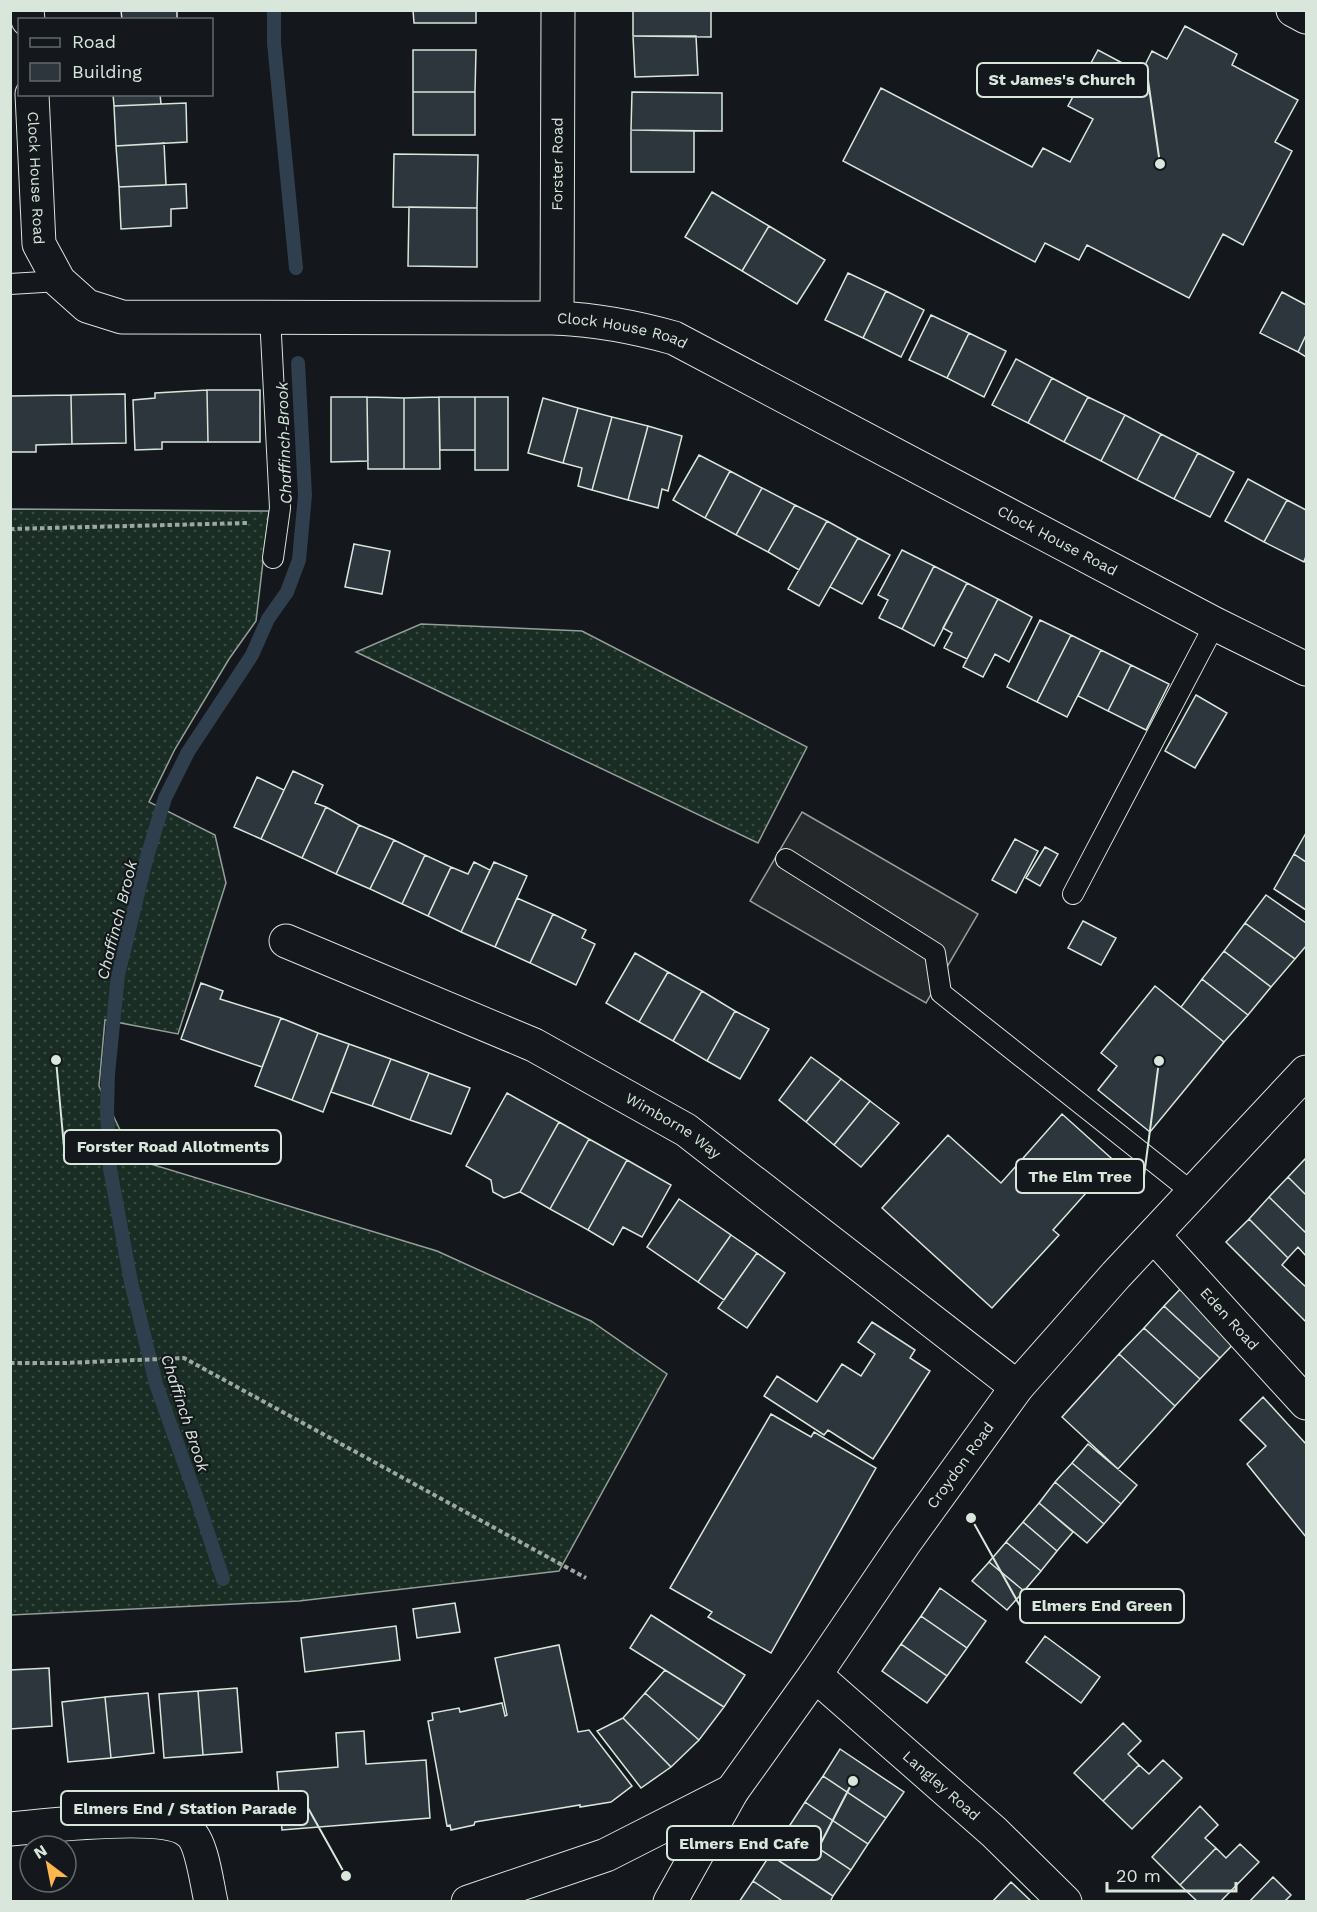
<svg xmlns="http://www.w3.org/2000/svg" width="1317" height="1912" viewBox="0 0 1317 1912" font-family="'Work Sans',sans-serif">
	<style>
		.grass { fill: url(#grass-dots); stroke: #939e99; stroke-width: 1.5 }
		.parking { fill: #24282b; stroke: #939e99; stroke-width: 1.5 }
		.lines { fill: none; stroke-linecap: round; stroke-linejoin: round }
		.stream { stroke: #2f3f4d; stroke-width: 14 }
		.building { fill: #2c363c; stroke: #d8e6dc; stroke-width: 1.5 }
		.lane-casing { stroke: #d8e6dc; stroke-width: 22 }
		.street-casing { stroke: #d8e6dc; stroke-width: 35 }
		.primary-casing { stroke: #d8e6dc; stroke-width: 35 }
		.path { stroke: #9da8a2; stroke-width: 4; stroke-dasharray: 4.5 3; stroke-linecap: butt }
		.lane { stroke: #14181c; stroke-width: 20 }
		.street { stroke: #14181c; stroke-width: 33 }
		.primary { stroke: #14181c; stroke-width: 33 }
		.labels { text-anchor: middle; dominant-baseline: central; stroke-width: 4.5; stroke-linejoin: round; paint-order: stroke }
		.street-label { font-size: 15px; fill: #d8e6dc; stroke: #14181c }
		.water-label { font-size: 16px; font-style: italic; fill: #d8e6dc; stroke: #14181c }
		.leader { fill: none; stroke: #d8e6dc; stroke-width: 2 }
		.callout-dot { fill: #d8e6dc; stroke: #14181c; stroke-width: 2 }
		.callout { fill: #14181c; stroke: #d8e6dc; stroke-width: 2 }
		.callout-label { font-size: 16px; text-anchor: middle; font-weight: bold; fill: #d8e6dc }
	</style>
	<defs>
		<pattern id="grass-dots" width="8" height="8" patternUnits="userSpaceOnUse" patternTransform="scale(1.5)"><rect width="8" height="8" fill="#1a2d24"/><path d="M2 2h.1M6 6h.1" fill="none" stroke="#3b4b43" stroke-width="1.8" stroke-linecap="round"/></pattern>
	</defs>
	<rect width="100%" height="100%" fill="#14181c"/>
	<path class="grass" d="M10,509L269,511L256,621L229,659L175,749L149,802L215,835L226,883L178,1034L105,1020L99,1086L134,1159L437,1251L591,1321L667,1374L559,1571L299,1601L11,1615Z
		M421,624L582,631L807,747L758,843L356,652Z"/>
	<path class="parking" d="M802,812L978,914L926,1003L750,901Z"/>
	<g class="lines">
		<path class="stream" d="M274,10V43L296,268
			M223,1579L197,1499L156,1384L131,1282L110,1169L107,1111L108,1074L118,975L146,860L165,798L188,752L252,655L268,619L287,592L299,560L305,495L298,363"/>
	</g>
	<path class="building" d="M121,10H177V20H122Z
		M413,10H476V23H414Z
		M633,10H711V37L633,36Z
		M1185,26L1237,54L1232,65L1298,100L1275,142L1292,151L1243,245L1223,234L1189,298L1087,245L1079,260L1045,243L1035,262L843,161L881,88L1032,167L1043,148L1070,162L1093,119L1068,106L1098,50L1141,73L1152,51L1167,59Z
		M633,36H696L698,75L635,77Z
		M413,50H476L475,92H413Z
		M413,92H475V135H413Z
		M632,92L722,93V131L631,130Z
		M113,94H160L161,104L114,106Z
		M186,103L187,142L116,146L114,106Z
		M631,130L694,131V172H631Z
		M164,143L166,185L119,187L116,146Z
		M394,154L478,155L477,208L393,207Z
		M186,184L187,208L171,209V226L121,229L119,187Z
		M712,192L769,226L742,271L685,237Z
		M409,207L477,208V267L408,266Z
		M769,226L825,260L797,304L742,271Z
		M848,273L886,291L863,338L825,320Z
		M886,291L924,310L901,357L863,338Z
		M1282,292L1306,305V335L1298,352L1260,333Z
		M931,315L969,333L947,378L909,360Z
		M969,333L1006,351L984,397L947,378Z
		M1306,335V357L1298,352Z
		M1016,359L1052,378L1028,423L992,405Z
		M1052,378L1088,397L1064,442L1028,423Z
		M207,390L208,442H162V449L135,450L133,400L155,398V393Z
		M207,390H260V442H208Z
		M125,394L126,443L72,444L71,395Z
		M71,395L72,444L36,445V452H10V396Z
		M331,397H367L368,461L331,462Z
		M367,397L404,398V469H368Z
		M439,397L440,469H404V398Z
		M439,397H475V450H440Z
		M475,397H508V470H475Z
		M1088,397L1125,415L1101,461L1064,442Z
		M543,398L578,408L563,463L528,453Z
		M578,408L612,417L592,490L578,486L582,468L563,463Z
		M1125,415L1161,434L1137,480L1101,461Z
		M612,417L648,426L628,500L592,490Z
		M648,426L682,436L668,491L662,489L658,508L628,500Z
		M1161,434L1198,453L1174,499L1137,480Z
		M1198,453L1234,472L1210,517L1174,499Z
		M699,455L730,471L705,518L673,500Z
		M730,471L762,488L736,535L705,518Z
		M1248,479L1287,500L1264,542L1225,521Z
		M762,488L795,505L768,552L736,535Z
		M1287,500L1306,510V556L1304,562L1264,542Z
		M795,505L827,521L799,570L768,552Z
		M827,521L858,538L819,606L788,589Z
		M858,538L890,555L862,604L830,587Z
		M354,544L390,551L382,594L345,587Z
		M902,550L934,566L902,629L879,618L888,600L878,595Z
		M934,566L967,583L934,646L902,629Z
		M967,583L998,599L967,659L944,648L952,633L943,628Z
		M998,599L1032,617L1009,662L995,654L983,677L963,667Z
		M1040,620L1071,635L1037,702L1007,687Z
		M1071,635L1101,650L1067,717L1037,702Z
		M1101,650L1131,665L1108,711L1078,696Z
		M1131,665L1169,684L1146,730L1108,711Z
		M1196,695L1227,713L1195,768L1165,751Z
		M293,771L323,785L315,803L326,807L302,858L261,839Z
		M257,777L284,790L261,839L234,827Z
		M326,807L359,825L336,874L302,858Z
		M359,825L394,840L370,889L336,874Z
		M1306,833V862L1294,854Z
		M1015,839L1038,851L1016,893L992,880Z
		M394,840L425,855L402,904L370,889Z
		M1045,847L1058,854L1040,886L1026,878Z
		M1294,854L1306,862V910L1274,889Z
		M425,855L451,867L428,916L402,904Z
		M474,862L490,870L461,932L428,916L451,867L468,874Z
		M494,862L527,876L495,947L461,932Z
		M1266,895L1306,923V946L1295,959L1245,923Z
		M517,898L553,914L530,963L495,947Z
		M553,914L586,930L582,938L595,944L576,985L530,963Z
		M1083,921L1116,938L1101,965L1068,948Z
		M1245,923L1295,959L1271,987L1224,951Z
		M1224,951L1271,987L1248,1015L1202,979Z
		M635,953L668,972L639,1022L606,1003Z
		M668,972L702,991L673,1041L639,1022Z
		M1202,979L1248,1015L1224,1042L1181,1007Z
		M201,983L223,991L220,999L281,1018L262,1067L181,1039Z
		M1155,986L1224,1042L1150,1132L1098,1090L1117,1066L1101,1053Z
		M702,991L735,1011L707,1061L673,1041Z
		M735,1011L769,1029L740,1079L707,1061Z
		M281,1018L318,1033L292,1100L255,1086Z
		M318,1033L349,1044L323,1112L292,1100Z
		M349,1044L391,1059L372,1106L331,1092Z
		M811,1057L841,1079L806,1122L779,1100Z
		M391,1059L429,1073L410,1120L372,1106Z
		M429,1073L470,1088L451,1134L410,1120Z
		M841,1079L870,1101L834,1145L806,1122Z
		M507,1093L559,1122L520,1192L504,1198L493,1192L491,1180L466,1166Z
		M870,1101L899,1123L861,1167L834,1145Z
		M1062,1114L1120,1166L1100,1189L1094,1184L1053,1230L1059,1235L992,1308L882,1208L948,1135L1001,1183Z
		M559,1122L589,1139L550,1209L520,1192Z
		M589,1139L627,1160L588,1230L550,1209Z
		M1306,1158V1195L1288,1177Z
		M627,1160L671,1185L642,1237L623,1227L613,1245L588,1230Z
		M1288,1177L1306,1195V1233L1269,1197Z
		M1269,1197L1306,1233V1256L1298,1247L1288,1258L1249,1219Z
		M679,1199L731,1235L698,1282L647,1247Z
		M1249,1219L1288,1258L1282,1265L1306,1287V1322L1226,1242Z
		M731,1235L757,1253L724,1300L698,1282Z
		M757,1253L785,1273L747,1328L718,1308Z
		M1186,1283L1242,1335L1220,1358L1164,1306Z
		M1164,1306L1220,1358L1200,1379L1144,1328Z
		M872,1322L915,1350L910,1358L930,1371L873,1459L828,1430L824,1435L764,1396L777,1376L817,1402L842,1364L861,1376L875,1354L858,1342Z
		M1144,1328L1200,1379L1175,1406L1119,1354Z
		M1119,1354L1175,1406L1118,1469L1062,1417Z
		M1263,1397L1306,1444V1537L1247,1464L1266,1446L1240,1420Z
		M771,1414L811,1437L814,1432L876,1468L771,1653L708,1617L712,1612L670,1588Z
		M1088,1444L1137,1485L1121,1504L1072,1463Z
		M1072,1463L1121,1504L1104,1524L1055,1482Z
		M1055,1482L1104,1524L1087,1543L1039,1503Z
		M1039,1503L1073,1532L1057,1551L1023,1522Z
		M1023,1522L1057,1551L1041,1571L1006,1542Z
		M1006,1542L1041,1571L1024,1591L989,1562Z
		M989,1562L1024,1591L1007,1610L972,1581Z
		M940,1588L986,1621L967,1648L921,1616Z
		M455,1603L460,1632L417,1638L413,1609Z
		M651,1615L745,1675L724,1707L630,1648Z
		M921,1616L967,1648L947,1676L901,1644Z
		M396,1626L400,1660L305,1672L301,1638Z
		M1045,1636L1100,1677L1081,1703L1026,1662Z
		M901,1644L947,1676L927,1703L882,1671Z
		M559,1645L578,1732L589,1730L632,1786L611,1802L580,1807V1805L475,1822L474,1825L451,1830L450,1825L447,1826L428,1721L433,1720L432,1713L459,1708L460,1712L502,1703L505,1716L507,1715L495,1658Z
		M49,1668L52,1726L10,1729V1670Z
		M665,1670L724,1707L699,1740L645,1693Z
		M237,1688L242,1752L203,1755L198,1691Z
		M198,1691L203,1755L164,1758L159,1694Z
		M148,1693L154,1753L111,1758L105,1697Z
		M645,1693L699,1740L671,1767L623,1718Z
		M105,1697L111,1758L68,1762L62,1702Z
		M623,1718L671,1767L641,1788L597,1731Z
		M1123,1723L1141,1741L1128,1754L1139,1765L1103,1801L1074,1773Z
		M364,1731L366,1764L426,1760L430,1818L282,1830L277,1772L338,1767L336,1733Z
		M840,1749L904,1792L886,1818L823,1776Z
		M1163,1760L1182,1778L1132,1829L1103,1801L1139,1765L1149,1774Z
		M823,1776L886,1818L868,1844L805,1802Z
		M805,1802L868,1844L851,1870L788,1828Z
		M1200,1806L1218,1825L1205,1838L1216,1848L1180,1885L1152,1857Z
		M788,1828L851,1870L833,1896L770,1855Z
		M1240,1844L1259,1862L1220,1902H1198L1180,1885L1216,1848L1226,1858Z
		M770,1855L833,1896L830,1902H784L753,1881Z
		M1273,1877L1291,1895L1284,1902H1249Z
		M753,1881L784,1902H739Z
		M1011,1882L1031,1901L1030,1902H992Z"/>
	<g class="lines">
		<g class="lane-casing">
			<path id="lane" d="M10,284L59,281
				M270,316L280,508L273,558
				M786,859L935,953L941,993L1193,1193
				M1073,894L1215,624"/>
		</g>
		<g class="street-casing">
			<g id="street">
				<path d="M27,10L28,20"/>
				<path d="M1293,10L1306,17"/>
				<path id="s1" d="M32,94L39,244L59,281L87,306L122,317L557,318C598,320 635,327 674,338L1215,624L1306,669"/>
				<path id="s2" d="M557,318L558,10"/>
				<path id="s3" d="M286,941L534,1045L686,1130L1017,1387"/>
				<path id="s4" d="M1154,1236L1306,1403"/>
				<path id="s5" d="M815,1675L994,1832L1065,1902"/>
				<path d="M10,1829C45,1826 165,1811 189,1832C202,1842 207,1885 211,1902"/>
			</g>
		</g>
		<g class="primary-casing">
			<g id="primary">
				<path d="M468,1902L606,1855L732,1791"/>
				<path id="s6" d="M670,1902L732,1791L815,1675L905,1542L1017,1387L1116,1275L1306,1072"/>
			</g>
		</g>
		<path class="path" d="M10,529L247,523
			M10,1363H65L184,1358L586,1578"/>
		<use href="#lane" class="lane"/>
		<use href="#street" class="street"/>
		<use href="#primary" class="primary"/>
	</g>
	<g class="labels">
		<g class="street-label">
			<text stroke="none"><textPath href="#s2" startOffset="154">Forster Road</textPath></text>
			<text stroke="none"><textPath href="#s1" startOffset="84">Clock House Road</textPath></text>
			<text stroke="none"><textPath href="#s1" startOffset="768">Clock House Road</textPath></text>
			<text stroke="none"><textPath href="#s1" startOffset="1254">Clock House Road</textPath></text>
			<text stroke="none"><textPath href="#s3" startOffset="430">Wimborne Way</textPath></text>
			<text stroke="none"><textPath href="#s4" startOffset="112">Eden Road</textPath></text>
			<text stroke="none"><textPath href="#s6" startOffset="525">Croydon Road</textPath></text>
			<text stroke="none"><textPath href="#s5" startOffset="168">Langley Road</textPath></text>
		</g>
		<g class="water-label">
			<text transform="translate(284 443) rotate(-92)">Chaffinch Brook</text>
			<text transform="translate(117 920) rotate(-76)">Chaffinch Brook</text>
			<text transform="translate(185 1413) rotate(72)">Chaffinch Brook</text>
		</g>
	</g>
	<path class="leader" d="M1160 164L1148 80M56 1060L64 1147M1159 1061L1144 1176M971 1518L1020 1606M346 1876L308 1808M853 1781L821 1843"/>
	<g class="callout-dot">
		<circle cx="1160" cy="164" r="6"/>
		<circle cx="56" cy="1060" r="6"/>
		<circle cx="1159" cy="1061" r="6"/>
		<circle cx="971" cy="1518" r="6"/>
		<circle cx="346" cy="1876" r="6"/>
		<circle cx="853" cy="1781" r="6"/>
	</g>
	<g class="callout">
		<rect x="977" y="63" width="171" height="34" rx="6"/>
		<rect x="64" y="1130" width="217" height="34" rx="6"/>
		<rect x="1016" y="1159" width="128" height="34" rx="6"/>
		<rect x="1020" y="1589" width="164" height="34" rx="6"/>
		<rect x="61" y="1791" width="247" height="34" rx="6"/>
		<rect x="667" y="1826" width="154" height="34" rx="6"/>
	</g>
	<g class="callout-label">
		<text x="1062" y="85">St James's Church</text>
		<text x="173" y="1152">Forster Road Allotments</text>
		<text x="1080" y="1182">The Elm Tree</text>
		<text x="1102" y="1611">Elmers End Green</text>
		<text x="185" y="1814">Elmers End / Station Parade</text>
		<text x="744" y="1849">Elmers End Cafe</text>
	</g>
	<rect width="1317" height="1912" fill="none" stroke="#d8e6dc" stroke-width="24"/>
	<rect x="18" y="18" width="195" height="78" fill="#14181c" stroke="#626a69" stroke-width="1.5"/>
	<rect x="30" y="38" width="30" height="9" fill="#14181c" stroke="#626a69" stroke-width="1.5"/>
	<text x="72" y="48" font-size="18" fill="#d8e6dc">Road</text>
	<rect x="30" y="63" width="30" height="18" fill="#2c363c" stroke="#626a69" stroke-width="1.5"/>
	<text x="72" y="78" font-size="18" fill="#d8e6dc">Building</text>
	<g transform="translate(48 1864) rotate(328)"><circle r="28" fill="#14181c" stroke="#626a69" stroke-width="1.5"/>
	<path d="M0-4.5L10 22L0 15L-10 22Z" fill="#ffb74d"/>
	<text y="-9" font-size="16" font-weight="bold" text-anchor="middle" fill="#d8e6dc">N</text>
	</g>
	<path d="M1107 1882v9h129v-9" fill="none" stroke="#d8e6dc" stroke-width="3"/>
	<text x="1116" y="1882" font-size="18" fill="#d8e6dc" stroke="#14181c" stroke-width="4.5" paint-order="stroke">20 m</text>
</svg>
